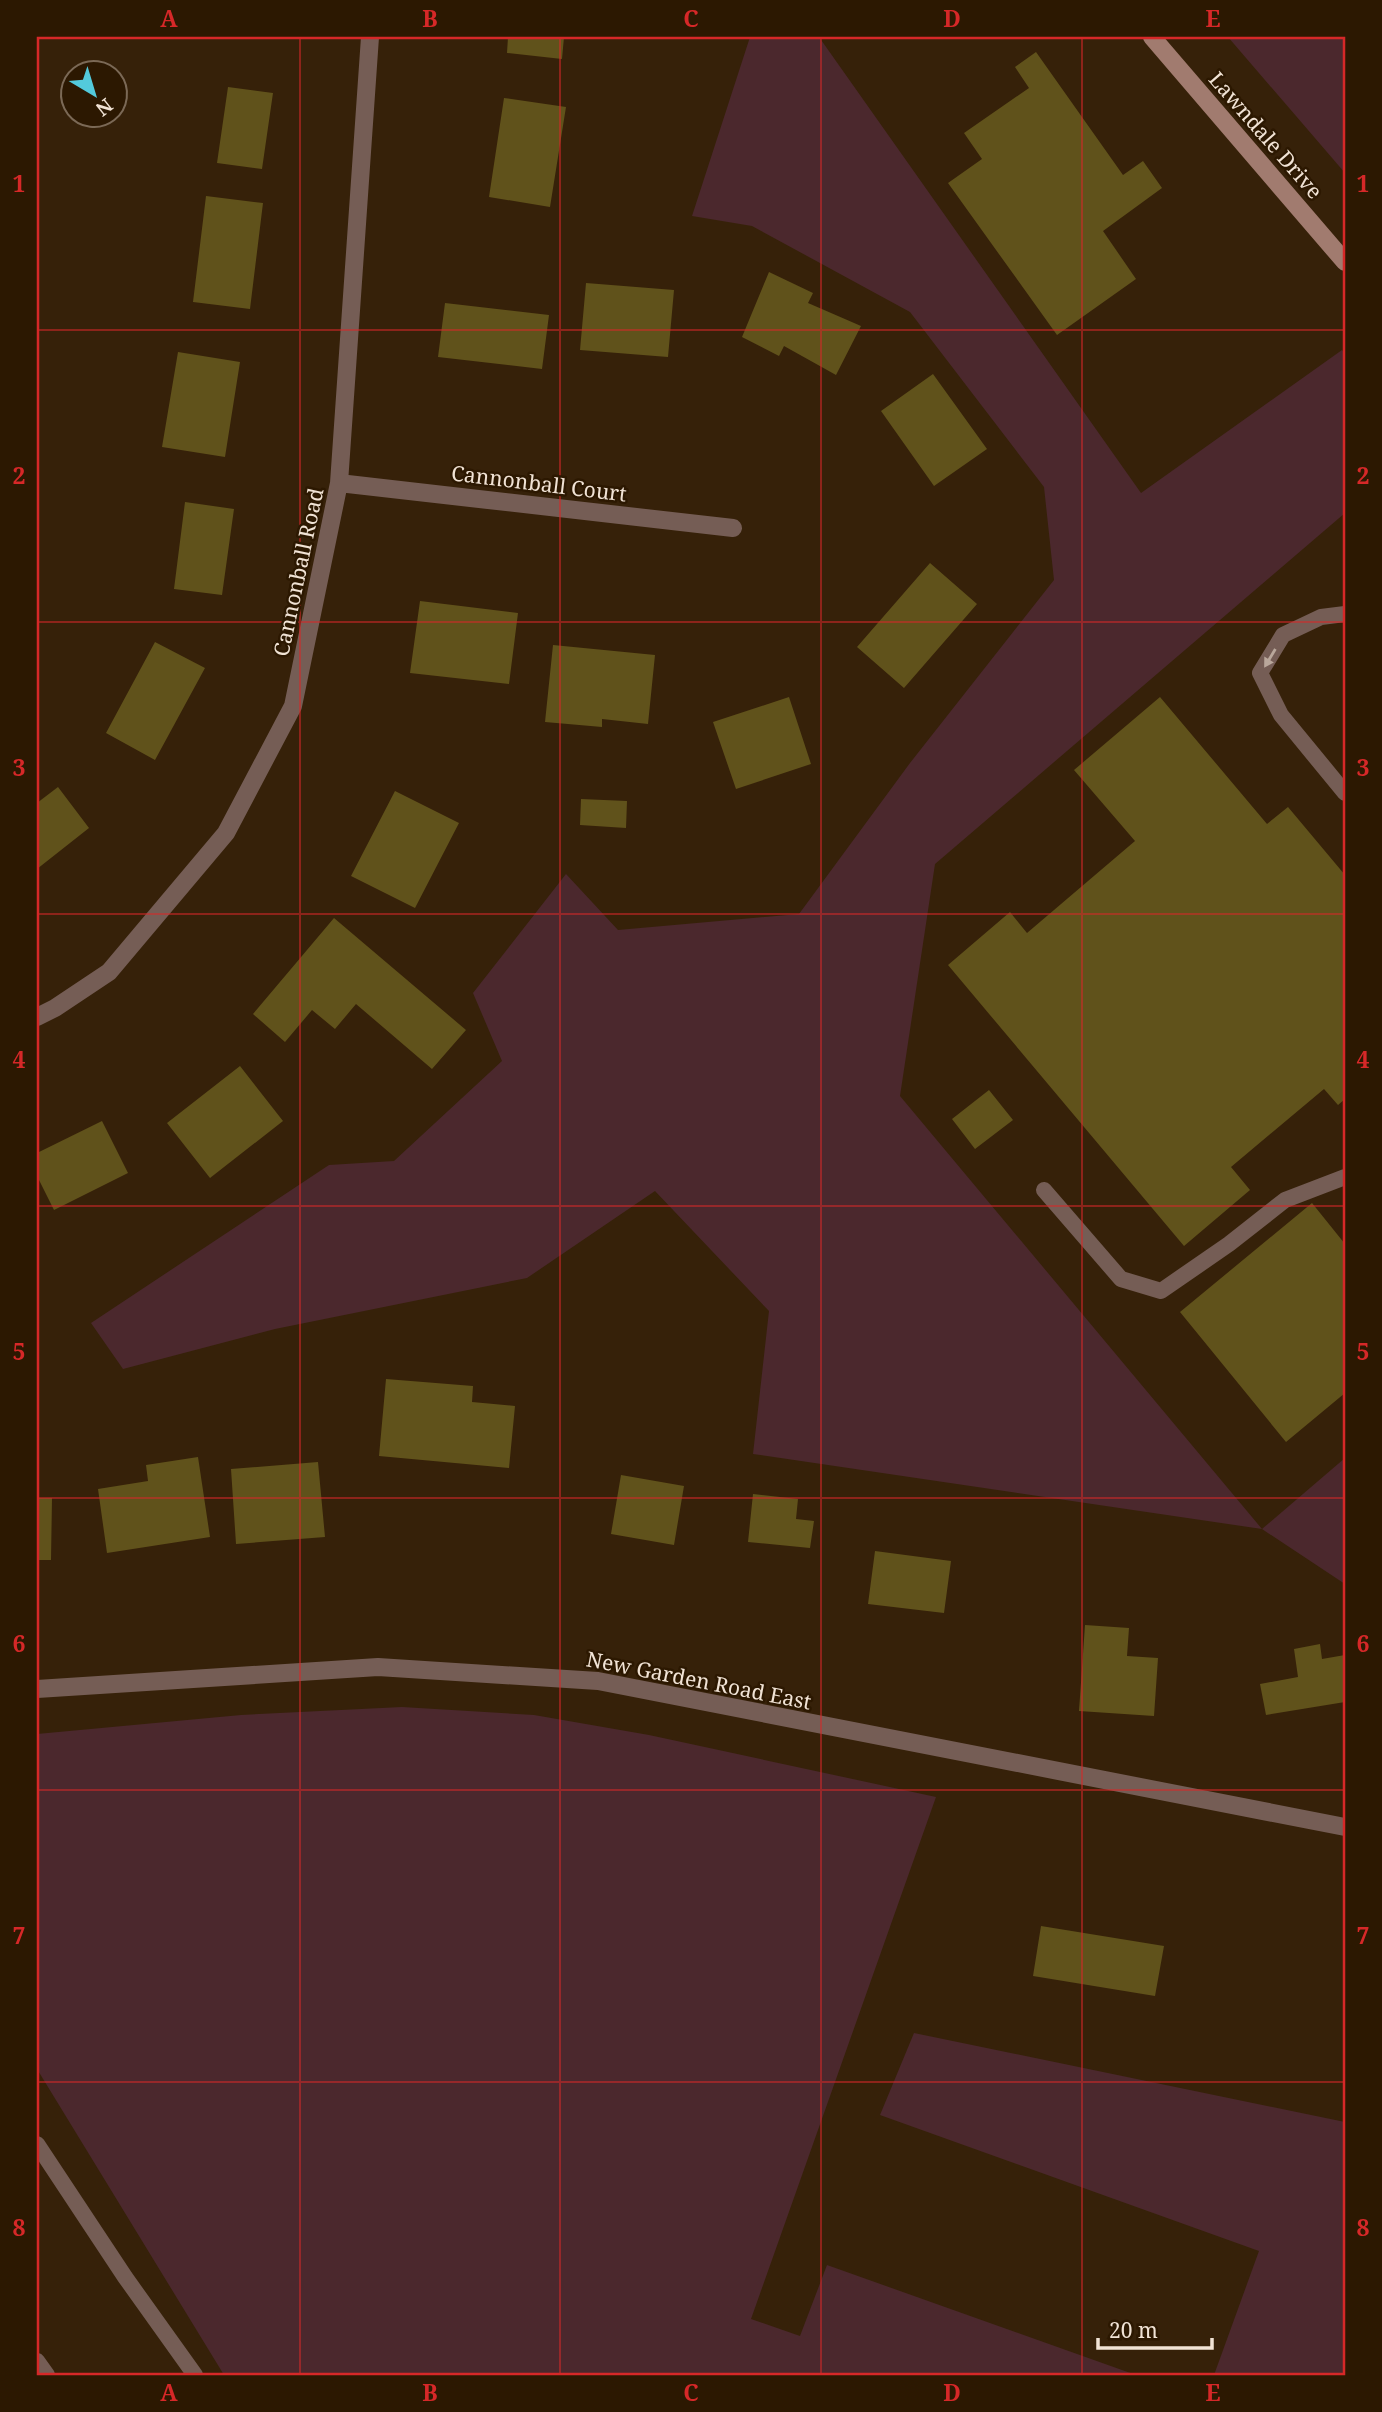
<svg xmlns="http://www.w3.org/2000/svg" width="1382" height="2412" viewBox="0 0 1382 2412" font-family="'Noto Serif',serif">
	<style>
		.green { fill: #4b282d }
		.building { fill: #60521b }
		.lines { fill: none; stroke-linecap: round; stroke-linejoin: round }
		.service { stroke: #755d55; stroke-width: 16 }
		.minor { stroke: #755d55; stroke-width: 18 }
		.secondary { stroke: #a17b6f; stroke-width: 18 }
		.oneway { fill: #b9a79b }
		.grid { fill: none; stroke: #d62828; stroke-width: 2; stroke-opacity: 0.55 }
		.labels { text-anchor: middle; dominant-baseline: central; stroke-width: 5; stroke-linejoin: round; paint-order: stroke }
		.street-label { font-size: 21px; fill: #f1e3d5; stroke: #2c1801 }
		.neatline { fill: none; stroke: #d62828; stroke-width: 2.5 }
		.grid-label { font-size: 23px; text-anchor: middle; font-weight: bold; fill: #d62828 }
	</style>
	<rect width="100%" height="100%" fill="#362109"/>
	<path class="green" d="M750,37H819L1141,493L1342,350L1345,354V513L935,864L900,1096L1262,1529L1345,1458V1584L1262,1529L753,1454L769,1311L655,1191L527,1278L275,1329L123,1369L91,1323L329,1165L394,1161L502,1061L473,993L566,874L618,930L799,914L910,763L1054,580L1044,487L910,312L752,226L692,216Z
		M1228,37H1345V173Z
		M402,1707L534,1715L649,1735L936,1797L751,2319L800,2336L827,2265L1136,2375H224L37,2069V1734L241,1715Z
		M914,2033L1345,2122V2375H1214L1259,2251L880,2115Z"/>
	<path class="building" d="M508,37H564L562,59L507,53Z
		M1036,52L1123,175L1143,161L1162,188L1103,231L1136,279L1057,335L948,183L982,159L964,133L1029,88L1015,67Z
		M228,87L273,93L262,169L217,163Z
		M504,98L566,107L550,207L489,197Z
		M206,196L263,203L250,309L193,302Z
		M769,272L813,293L808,303L861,326L836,375L784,346L779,356L742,337Z
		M586,283L674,290L668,357L580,350Z
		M445,303L549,315L542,369L438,357Z
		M178,352L240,362L225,457L162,447Z
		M933,374L987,449L934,486L881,411Z
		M185,502L234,509L222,595L174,589Z
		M930,563L977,604L904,688L857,647Z
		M420,601L518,613L509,684L410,673Z
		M155,642L205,668L155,760L106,733Z
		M553,645L655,655L648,724L602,719V727L545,722Z
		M789,697L811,764L736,789L713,722Z
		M1160,697L1267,824L1288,807L1345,875V1099L1338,1105L1324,1089L1231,1167L1250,1190L1184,1246L948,965L1010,912L1027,933L1135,841L1074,770Z
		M58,787L89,828L37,869V803Z
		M395,791L459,823L415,908L351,876Z
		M581,799L627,801L626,828L580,825Z
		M334,918L466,1030L432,1069L356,1004L335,1029L312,1010L285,1042L253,1014Z
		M240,1066L283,1121L210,1178L167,1123Z
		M989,1090L1013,1120L975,1149L952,1119Z
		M102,1121L128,1173L54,1210L37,1176V1153Z
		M1312,1203L1345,1244V1393L1286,1442L1180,1312Z
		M386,1379L473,1386L472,1402L515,1406L509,1468L379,1456Z
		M198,1457L210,1537L107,1553L98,1489L148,1481L146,1465Z
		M318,1462L325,1537L236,1544L231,1469Z
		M621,1475L684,1486L674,1545L611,1534Z
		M753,1494L798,1499L796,1519L814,1521L810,1548L748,1542Z
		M37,1498H52L51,1560H37Z
		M875,1551L951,1561L944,1613L868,1604Z
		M1085,1625L1129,1628L1127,1656L1158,1658L1154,1716L1079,1711Z
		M1320,1644L1322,1659L1345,1655V1702L1266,1715L1260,1684L1298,1677L1294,1649Z
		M1041,1926L1164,1946L1155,1996L1033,1976Z"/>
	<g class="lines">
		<path class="service" d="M1345,614L1321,617L1283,635L1260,673L1281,715L1345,793
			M1044,1190L1121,1279L1161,1291L1229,1244L1285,1200L1345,1177
			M37,2144L125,2277L195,2375
			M37,2361L47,2375"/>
		<path class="minor" d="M339,483L733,528
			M37,1017L55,1008L109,972L226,833L293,706L339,483L370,37
			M37,1689L378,1667L598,1681L1345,1827"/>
		<path class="secondary" d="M1152,37L1345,262"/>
	</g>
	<defs><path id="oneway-solid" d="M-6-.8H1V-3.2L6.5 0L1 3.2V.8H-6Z" transform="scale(1.75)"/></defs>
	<use class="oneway" href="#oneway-solid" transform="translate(1270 658) rotate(121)"/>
	<path class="grid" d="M300,37V2375M560,37V2375M821,37V2375M1082,37V2375M37,330H1345M37,622H1345M37,914H1345M37,1206H1345M37,1498H1345M37,1790H1345M37,2082H1345"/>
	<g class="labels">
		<g class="street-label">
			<text transform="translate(1266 135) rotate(49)">Lawndale Drive</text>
			<text transform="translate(539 483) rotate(7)">Cannonball Court</text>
			<text transform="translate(298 572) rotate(-78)">Cannonball Road</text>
			<text transform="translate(699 1680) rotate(11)">New Garden Road East</text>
		</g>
	</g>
	<rect width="1382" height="2412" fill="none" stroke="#2c1801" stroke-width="77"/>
	<g transform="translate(94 94) rotate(142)"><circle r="33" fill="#2c1801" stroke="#7b6956" stroke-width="2"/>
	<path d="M0-5L12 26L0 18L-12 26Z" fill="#53cadc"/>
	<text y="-10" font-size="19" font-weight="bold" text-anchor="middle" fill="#f1e3d5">N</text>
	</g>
	<path d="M1098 2338v10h114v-10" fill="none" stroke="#f1e3d5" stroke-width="3.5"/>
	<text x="1109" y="2338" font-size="21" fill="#f1e3d5" stroke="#2c1801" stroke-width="5" paint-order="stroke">20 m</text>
	<rect x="38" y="38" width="1306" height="2336" class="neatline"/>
	<g class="grid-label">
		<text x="169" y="27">A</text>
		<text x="430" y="27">B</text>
		<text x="691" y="27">C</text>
		<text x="952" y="27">D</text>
		<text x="1213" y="27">E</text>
		<text x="19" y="192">1</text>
		<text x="1363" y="192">1</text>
		<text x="19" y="484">2</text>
		<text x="1363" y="484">2</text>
		<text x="19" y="776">3</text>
		<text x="1363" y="776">3</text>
		<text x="19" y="1068">4</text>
		<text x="1363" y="1068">4</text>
		<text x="19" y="1360">5</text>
		<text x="1363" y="1360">5</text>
		<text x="19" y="1652">6</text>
		<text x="1363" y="1652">6</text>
		<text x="19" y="1944">7</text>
		<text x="1363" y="1944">7</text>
		<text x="19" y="2236">8</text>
		<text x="1363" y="2236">8</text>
		<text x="169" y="2401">A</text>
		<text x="430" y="2401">B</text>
		<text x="691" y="2401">C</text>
		<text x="952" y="2401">D</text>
		<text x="1213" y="2401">E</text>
	</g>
</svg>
